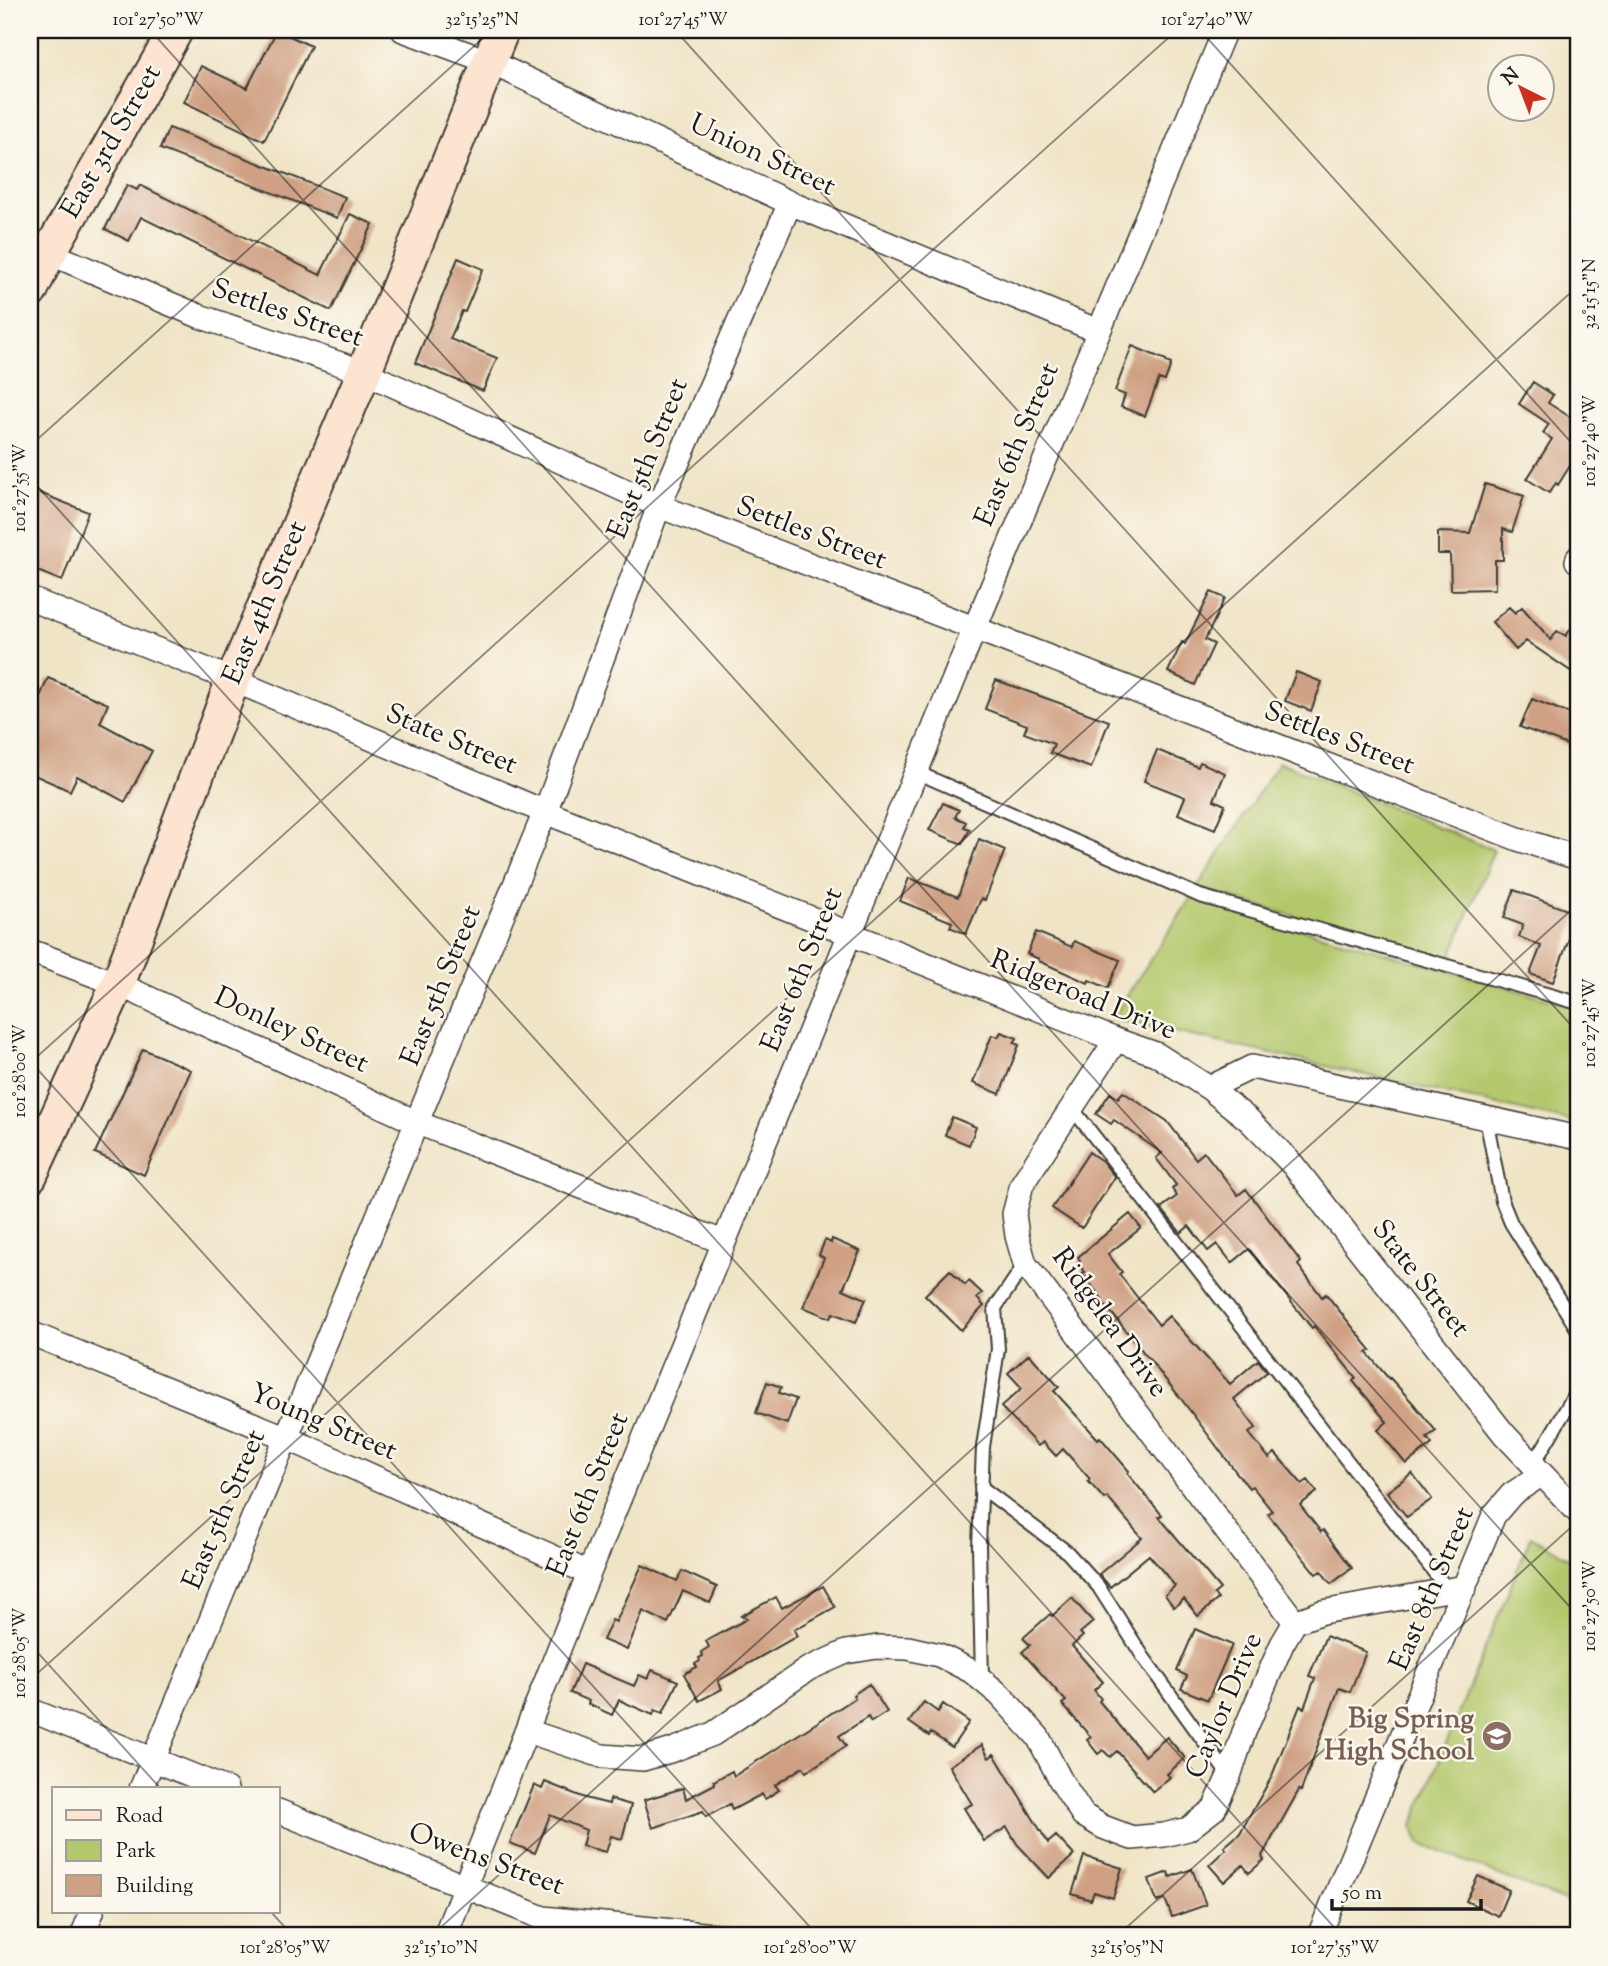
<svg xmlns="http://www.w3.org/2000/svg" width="1608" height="1966" viewBox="0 0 1608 1966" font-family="'Sorts Mill Goudy',serif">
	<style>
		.green { fill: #b3c86c; stroke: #687244; stroke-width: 2 }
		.building { fill: #cfa083 }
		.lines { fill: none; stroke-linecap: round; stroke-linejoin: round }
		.lane-casing { stroke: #3c3a36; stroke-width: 16 }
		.street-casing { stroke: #3c3a36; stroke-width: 26 }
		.secondary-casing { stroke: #3c3a36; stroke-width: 37 }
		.lane { stroke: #fff; stroke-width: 12 }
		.street { stroke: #fff; stroke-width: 23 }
		.secondary { stroke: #fde4d1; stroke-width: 33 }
		.ticks { fill: none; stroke: #1c1c1c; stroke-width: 2; stroke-opacity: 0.45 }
		.labels { text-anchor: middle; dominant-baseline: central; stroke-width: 5; stroke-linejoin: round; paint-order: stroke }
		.street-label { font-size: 28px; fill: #1c1c1c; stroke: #fbf7ec }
		.education-label { font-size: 28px; font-weight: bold; fill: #785e54; stroke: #fbf7ec; text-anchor: end }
		.neatline { fill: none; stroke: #1c1c1c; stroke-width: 2.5 }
		.ticks-label { font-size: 18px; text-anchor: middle; fill: #1c1c1c }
	</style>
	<rect width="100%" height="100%" fill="#fbf7ec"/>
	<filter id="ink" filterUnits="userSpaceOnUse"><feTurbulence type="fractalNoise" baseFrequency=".0143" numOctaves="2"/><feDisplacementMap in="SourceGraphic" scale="14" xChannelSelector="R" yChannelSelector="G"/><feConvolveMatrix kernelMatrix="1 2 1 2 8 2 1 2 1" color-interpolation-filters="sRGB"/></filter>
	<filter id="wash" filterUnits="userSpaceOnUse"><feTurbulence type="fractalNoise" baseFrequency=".00686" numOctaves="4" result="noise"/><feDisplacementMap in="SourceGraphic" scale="28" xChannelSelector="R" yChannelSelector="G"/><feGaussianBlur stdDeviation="1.57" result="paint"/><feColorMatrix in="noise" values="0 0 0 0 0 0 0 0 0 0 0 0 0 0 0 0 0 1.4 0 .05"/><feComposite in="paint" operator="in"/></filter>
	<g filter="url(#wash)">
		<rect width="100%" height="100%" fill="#f0e4c6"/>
		<path class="green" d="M1279,762L1494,850L1449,961L1197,888Z
			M1191,898L1578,1007V1123L1112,1018Z
			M1531,1536L1578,1564V1906L1421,1844L1412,1827Z"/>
		<g id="blocks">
			<path class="building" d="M277,30L311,46L264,141L184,102L201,66L247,88Z
				M169,128L345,197L337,218L160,149Z
				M127,185L137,190L140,185L320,275L350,214L373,224L331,311L141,217L129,241L105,229Z
				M458,258L483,269L465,312L462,311L450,339L497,358L483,391L415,363Z
				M1132,346L1166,360V362L1171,364L1165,381L1159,379L1145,416L1121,407L1125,395L1115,391Z
				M1533,382L1553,395L1548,403L1578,422V453L1558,485L1556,483L1549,493L1527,479L1552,439L1543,433L1549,424L1519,404Z
				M1485,484L1524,496L1512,532L1503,529V560H1495V589L1451,590L1450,554H1438V532L1470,533Z
				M30,489L88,512L62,581L30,568Z
				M1211,592L1225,598L1205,640L1214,644L1195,685L1168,672L1182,642L1185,644Z
				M1509,607L1515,613L1522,607L1551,640L1557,631L1566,636L1578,618V676L1526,641L1516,650L1492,622Z
				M1296,672L1322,682L1311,711L1285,701Z
				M48,678L108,704L100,723L152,751L125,802L77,776L70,791L30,773V720Z
				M996,680L1109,721L1091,768L1050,753L1054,744L1024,733L1027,725L985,709Z
				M1532,699L1578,717V749L1520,727Z
				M1157,750L1198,767L1200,762L1225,773L1214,800L1225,805L1215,829L1178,814L1185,797L1144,781Z
				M943,803L959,810L955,817L966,822L964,827L970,829L962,844L929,830Z
				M979,839L1005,850L985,900L981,899L966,934L950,927L952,922L900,901L909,878L958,897Z
				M1514,890L1578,914L1553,982L1530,974L1541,946L1519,937L1523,925L1504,918Z
				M1036,932L1072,947L1074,941L1120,960L1108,988L1089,980L1088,983L1039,961V959L1027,954Z
				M1001,1032L1017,1038L1014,1043L1019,1045L1000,1094L973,1083L992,1035L998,1037Z
				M143,1049L191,1070L144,1175L95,1153Z
				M1123,1092L1167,1121L1196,1159L1204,1152L1238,1195L1246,1189L1301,1262L1298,1265L1322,1297L1326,1294L1371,1350L1367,1353L1389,1379L1390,1378L1412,1402L1436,1431L1427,1438L1432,1444L1406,1464L1378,1430L1387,1422L1353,1381L1356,1378L1314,1326L1312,1328L1249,1249L1232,1263L1217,1244L1208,1251L1189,1226L1181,1233L1161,1208L1177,1196L1172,1189L1176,1185L1156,1158L1162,1153L1114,1120L1111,1124L1096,1114L1110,1093L1118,1098Z
				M952,1117L976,1127L969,1145L945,1135Z
				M1089,1152L1102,1161L1115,1177L1082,1228L1052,1208Z
				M1130,1214L1141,1228L1108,1254L1122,1272L1119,1274L1159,1325L1169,1316L1230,1384L1258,1360L1267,1372L1234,1399L1256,1428L1249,1433L1269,1458L1275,1453L1302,1484L1308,1480L1317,1492L1300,1505L1321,1532L1323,1530L1352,1568L1331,1584L1321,1571L1316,1574L1268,1514L1272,1511L1252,1486L1249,1488L1236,1472L1179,1396L1101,1300L1102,1299L1082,1273L1085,1272L1078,1263L1080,1260L1078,1257Z
				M832,1239L860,1251L843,1289L866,1299L856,1322L833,1313L830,1318L803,1307L824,1258L819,1255L825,1240L831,1243Z
				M950,1270L965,1285L969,1281L982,1293L977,1298L984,1306L961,1330L925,1295Z
				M1029,1354L1059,1387L1054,1391L1098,1439L1100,1437L1129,1471L1127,1473L1162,1515L1159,1517L1220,1589L1214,1594L1218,1599L1198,1616L1184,1599L1174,1607L1165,1595L1175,1586L1149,1555L1110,1587L1099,1574L1142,1538L1107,1497L1104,1499L1088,1481L1090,1479L1063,1449L1056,1456L1043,1442L1038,1446L1001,1407L1022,1388L1008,1373Z
				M767,1382L781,1387L779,1393L796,1399L787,1424L756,1413Z
				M1412,1473L1432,1499L1407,1517L1387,1492Z
				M642,1565L677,1581L682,1571L717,1587L710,1603L683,1591L668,1623L643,1611L627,1650L603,1640L612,1620L616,1622Z
				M823,1586L835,1607L794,1630L797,1636L718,1681L722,1689L699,1701L684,1674L697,1667L695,1664L700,1661L699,1658L703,1656L701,1652L709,1647L706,1641L747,1619L741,1616L776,1597L782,1608Z
				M1072,1598L1093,1622L1080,1633L1083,1636L1072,1646L1103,1682L1094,1690L1101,1699L1099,1701L1145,1756L1167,1737L1185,1758L1167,1774L1170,1777L1153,1792L1117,1751L1110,1757L1103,1750L1098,1754L1087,1740L1091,1737L1062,1704L1066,1701L1022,1652L1030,1645L1023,1638L1050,1614L1052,1616Z
				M1195,1629L1232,1645L1208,1700L1181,1689L1187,1676L1177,1671Z
				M1326,1636L1366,1652L1350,1692L1339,1688L1301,1791L1299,1790L1262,1856L1264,1860L1249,1873L1243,1865L1224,1882L1209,1865L1226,1849L1224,1847L1240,1833L1271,1778L1300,1706L1304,1708L1315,1678L1309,1676Z
				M582,1664L634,1686L639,1675L648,1679L652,1670L678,1681L663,1713L655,1710L653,1715L619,1700L612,1715L588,1704L589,1701L570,1693Z
				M869,1684L887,1712L871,1722L868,1717L839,1736L846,1746L806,1772L803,1767L775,1785L779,1790L765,1799L762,1794L732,1810L730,1804L706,1817L703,1811L653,1828L644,1800L683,1788L686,1799L715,1784L714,1781L732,1771L734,1776L855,1698L853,1695Z
				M924,1702L938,1712L943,1704L969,1722L952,1747L931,1733L929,1736L909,1722Z
				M982,1745L989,1758L994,1754L1048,1843L1056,1836L1074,1855L1049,1878L1017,1844L1007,1827L984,1841L964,1808L972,1804L949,1766Z
				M545,1782L585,1798L609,1804L610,1799L631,1805L622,1839L611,1836L606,1852L582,1846L586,1830L550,1815L535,1853L510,1843L534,1785L542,1789Z
				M1084,1856L1122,1868L1113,1898L1094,1892L1091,1900L1072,1894Z
				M1192,1869L1206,1905L1172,1917L1165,1899L1157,1902L1149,1879L1168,1872L1170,1877Z
				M1478,1876L1509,1890L1498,1916L1466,1901Z"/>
		</g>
	</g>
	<g filter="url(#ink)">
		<use href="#blocks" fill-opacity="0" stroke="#3c3a36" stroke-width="2"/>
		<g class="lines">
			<g class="lane-casing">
				<path id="lane" d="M916,772L1200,896L1578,1003
					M1072,1108L1448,1590
					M1486,1118L1502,1201L1511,1223L1578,1330
					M1533,1465L1578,1389
					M981,1487L1067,1552L1098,1586L1144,1658L1229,1776
					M982,1680L979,1546L983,1447L998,1349L995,1308L1025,1264"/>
			</g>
			<g class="street-casing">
				<path id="street" d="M403,30L490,62L790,203L1098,331
					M30,245L199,316L364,372L659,506L1518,839L1578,858
					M1578,558L1577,561H1578
					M30,599L233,680L545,812L1116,1040L1156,1054L1209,1088L1252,1067L1578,1138
					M30,951L118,984L418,1123L723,1242
					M1116,1040L1022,1184L1014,1214L1017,1236L1025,1264L1295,1622
					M1209,1088L1249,1120L1293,1165L1504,1434L1578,1512
					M30,1333L287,1438L589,1573
					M30,1710L226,1789
					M527,1731L602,1756L643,1759L673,1750L713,1734L808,1669L846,1652L877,1647L908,1648L939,1655L971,1671L1000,1695L1038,1737L1061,1781L1083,1815L1103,1827L1132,1838L1164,1835L1188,1829L1214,1809L1229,1776L1244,1732L1282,1644L1295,1622L1322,1612L1465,1587
					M141,1789L545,812L659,506L790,203
					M278,1811L543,1918L723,1936
					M82,1936L92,1912
					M445,1936L589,1573L974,630L1225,30
					M1319,1936L1494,1515L1512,1494L1541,1475"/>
			</g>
			<g class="secondary-casing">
				<path id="secondary" d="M30,292L49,253L176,30
					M30,1176L118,984L233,680L364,372L502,30"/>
			</g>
			<use href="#lane" class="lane"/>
			<use href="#street" class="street"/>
			<use href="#secondary" class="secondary"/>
		</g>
	</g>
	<path class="ticks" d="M150,30L1578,1616M675,30L1578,1033M1200,30L1578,450M30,446L492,30M30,478L1342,1936M30,1061L818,1936M30,1063L1177,30M30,1644L161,1789M30,1680L1578,286M271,1912L293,1936M431,1936L1578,904M1117,1936L1578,1521"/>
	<defs>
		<g id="school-disc" transform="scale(1.575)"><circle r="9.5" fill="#8d6e63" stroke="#fbf7ec"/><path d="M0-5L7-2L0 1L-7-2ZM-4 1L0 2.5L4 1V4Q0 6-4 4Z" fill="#fff"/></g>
	</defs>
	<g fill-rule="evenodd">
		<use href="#school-disc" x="1497" y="1736"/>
	</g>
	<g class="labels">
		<g class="street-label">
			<text transform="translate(112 142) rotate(-60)">East 3rd Street</text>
			<text transform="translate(762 156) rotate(25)">Union Street</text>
			<text transform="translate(287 314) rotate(19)">Settles Street</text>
			<text transform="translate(1018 445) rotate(-67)">East 6th Street</text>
			<text transform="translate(649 459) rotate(-68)">East 5th Street</text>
			<text transform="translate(811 534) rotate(21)">Settles Street</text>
			<text transform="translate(266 603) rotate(-67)">East 4th Street</text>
			<text transform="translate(1339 739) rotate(21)">Settles Street</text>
			<text transform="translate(451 740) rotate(23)">State Street</text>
			<text transform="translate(803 970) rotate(-68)">East 6th Street</text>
			<text transform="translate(442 986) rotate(-68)">East 5th Street</text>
			<text transform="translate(1083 996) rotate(22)">Ridgeroad Drive</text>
			<text transform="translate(291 1031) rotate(25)">Donley Street</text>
			<text transform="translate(1420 1279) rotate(52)">State Street</text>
			<text transform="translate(1109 1323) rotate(54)">Ridgelea Drive</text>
			<text transform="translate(323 1423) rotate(23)">Young Street</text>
			<text transform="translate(589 1495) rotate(-68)">East 6th Street</text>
			<text transform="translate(225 1510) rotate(-67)">East 5th Street</text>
			<text transform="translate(1433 1589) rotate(-67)">East 8th Street</text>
			<text transform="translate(1225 1706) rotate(-67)">Caylor Drive</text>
			<text transform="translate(486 1860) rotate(20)">Owens Street</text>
		</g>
		<g class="education-label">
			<text x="1474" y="1720">Big Spring<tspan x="1474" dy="32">High School</tspan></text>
		</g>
	</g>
	<rect width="1608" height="1966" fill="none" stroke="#fbf7ec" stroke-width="77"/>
	<rect x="52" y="1787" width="228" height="126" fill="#fbf7ec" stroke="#a29f99" stroke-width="2"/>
	<rect x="66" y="1810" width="35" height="10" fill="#fde4d1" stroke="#a29f99" stroke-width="2"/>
	<text x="116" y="1822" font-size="21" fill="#1c1c1c">Road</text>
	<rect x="66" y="1840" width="35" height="21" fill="#b3c86c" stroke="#a29f99" stroke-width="2"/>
	<text x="116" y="1857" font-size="21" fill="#1c1c1c">Park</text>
	<rect x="66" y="1875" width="35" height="21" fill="#cfa083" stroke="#a29f99" stroke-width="2"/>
	<text x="116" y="1892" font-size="21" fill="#1c1c1c">Building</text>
	<g transform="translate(1521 88) rotate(318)"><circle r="33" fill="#fbf7ec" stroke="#a29f99" stroke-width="2"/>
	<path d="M0-5L12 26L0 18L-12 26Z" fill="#c8321e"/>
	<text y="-10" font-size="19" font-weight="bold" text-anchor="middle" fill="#1c1c1c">N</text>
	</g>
	<path d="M1332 1899v10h149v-10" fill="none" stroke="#1c1c1c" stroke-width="3.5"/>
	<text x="1342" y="1899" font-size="21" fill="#1c1c1c" stroke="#fbf7ec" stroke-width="5" paint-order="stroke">50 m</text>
	<rect x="38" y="38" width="1532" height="1889" class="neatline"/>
	<g class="ticks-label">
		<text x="158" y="25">101°27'50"W</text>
		<text x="482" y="25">32°15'25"N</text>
		<text x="683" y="25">101°27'45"W</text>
		<text x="1207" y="25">101°27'40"W</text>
		<text transform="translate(1589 294) rotate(-90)" y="6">32°15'15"N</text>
		<text transform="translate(1589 441) rotate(-90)" y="6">101°27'40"W</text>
		<text transform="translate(19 488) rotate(-90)" y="6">101°27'55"W</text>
		<text transform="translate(1589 1023) rotate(-90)" y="6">101°27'45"W</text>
		<text transform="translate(19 1071) rotate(-90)" y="6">101°28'00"W</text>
		<text transform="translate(1589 1606) rotate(-90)" y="6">101°27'50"W</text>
		<text transform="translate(19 1653) rotate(-90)" y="6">101°28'05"W</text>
		<text x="285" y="1953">101°28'05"W</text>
		<text x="441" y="1953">32°15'10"N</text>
		<text x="810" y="1953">101°28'00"W</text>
		<text x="1127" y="1953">32°15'05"N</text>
		<text x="1335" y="1953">101°27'55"W</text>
	</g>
</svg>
